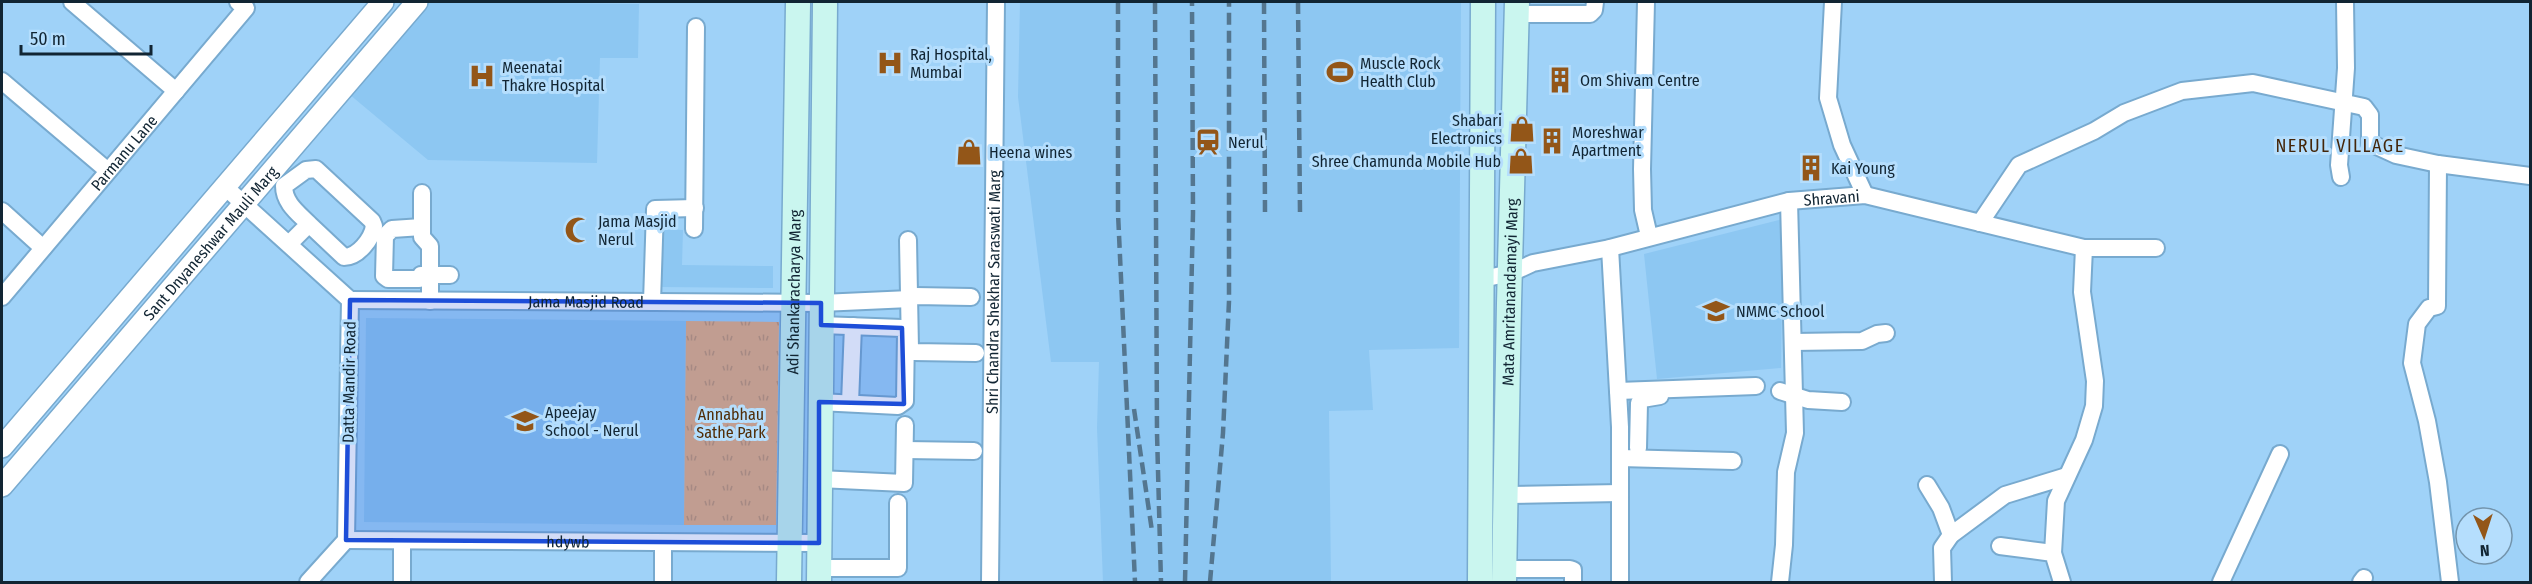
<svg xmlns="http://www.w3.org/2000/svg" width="2532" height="584" viewBox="0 0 2532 584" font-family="'Fira Sans Condensed',sans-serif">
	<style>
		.built { fill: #8dc7f2 }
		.grass { fill: url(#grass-tufts) }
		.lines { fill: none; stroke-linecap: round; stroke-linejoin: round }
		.minor-casing { stroke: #78aacf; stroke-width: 20 }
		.tertiary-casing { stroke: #78aacf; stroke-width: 24 }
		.secondary-casing { stroke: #78aacf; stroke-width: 27 }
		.minor { stroke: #fff; stroke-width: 16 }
		.tertiary { stroke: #fff; stroke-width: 21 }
		.secondary { stroke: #caf6ef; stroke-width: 24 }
		.rail { stroke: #54768f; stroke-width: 4.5; stroke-dasharray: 12 6; stroke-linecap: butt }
		.marked { fill: #1d4ed8; fill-opacity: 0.2; stroke: #1d4ed8; stroke-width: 4.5; stroke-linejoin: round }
		.labels { text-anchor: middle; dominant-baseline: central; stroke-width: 6; stroke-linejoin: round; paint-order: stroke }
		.poi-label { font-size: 16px; fill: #112533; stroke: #b5defd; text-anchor: start }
		.street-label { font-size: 16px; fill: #112533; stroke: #b5defd }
		.park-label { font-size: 16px; fill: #512d07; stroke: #b5defd }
		.neighbourhood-label { font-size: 18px; letter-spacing: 1.5px; fill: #44260a; stroke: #b5defd }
	</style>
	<defs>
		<pattern id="grass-tufts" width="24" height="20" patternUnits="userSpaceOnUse" patternTransform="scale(1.5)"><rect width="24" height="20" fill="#eab180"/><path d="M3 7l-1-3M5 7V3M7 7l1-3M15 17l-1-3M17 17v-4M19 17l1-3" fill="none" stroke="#c8986f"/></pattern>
	</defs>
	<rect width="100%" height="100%" fill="#9fd2f8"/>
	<path class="built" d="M429,2L639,4L638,58H600L597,163L428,160L349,94Z
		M1020,2H1461L1459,348L1369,350L1373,410L1329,411L1331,582H1103L1097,428L1099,362H1051L1018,97Z
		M1783,219L1781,368L1657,379L1644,254Z
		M662,229L683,230L682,265L773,266V288L661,287Z
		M366,318L686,321L684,525L364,522Z"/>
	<path class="grass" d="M686,321L779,322L776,525H684Z"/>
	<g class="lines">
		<g class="minor-casing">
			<g id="minor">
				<path d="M72,2L176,91"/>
				<path d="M1646,2L1642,169L1643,210L1649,236"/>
				<path d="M1833,2L1828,98L1842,145L1865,195"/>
				<path d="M1517,14H1590L1594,10L1595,2"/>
				<path d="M2,81L108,171"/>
				<path d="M2341,177L2339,165L2346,68L2345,2"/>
				<path d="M224,186L350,300L346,540L308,582"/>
				<path d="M422,193V237L430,246V301"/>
				<path d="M2,211L43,248"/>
				<path d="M1980,223L2019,165L2094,131L2124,113L2182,91L2253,83L2364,107L2370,115V143L2396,155L2438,164"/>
				<path d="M422,227L392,229L385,236L384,276L388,279H419L421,275H450"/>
				<path d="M694,229L696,27"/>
				<path d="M908,240L910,349L913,352L976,353"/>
				<path d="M289,244L309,224C298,213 284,203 284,186L306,170L316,169L372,221L374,226C372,239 358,257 344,257L309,224"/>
				<path d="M1610,248L1620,427V582"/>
				<path id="s1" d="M1482,279L1511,273L1533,263L1610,248L1789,201L1865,195L2084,248H2156"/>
				<path id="s2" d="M2,297L246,8L238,2"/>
				<path id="s3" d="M350,300L821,303L910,299L915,296L971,297"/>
				<path d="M652,302L655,209L695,208"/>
				<path d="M1793,342L1862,341L1877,334L1886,333"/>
				<path d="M1618,391L1756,386"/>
				<path d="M1780,391L1808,400L1842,402"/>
				<path d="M819,402L898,406L905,401L906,333L902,328L821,325"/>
				<path d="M850,403L853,326"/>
				<path d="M1638,448L1639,403L1642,399L1660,396"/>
				<path d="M905,450L974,451"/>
				<path d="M1620,458L1733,461"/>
				<path d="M819,479L904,483L905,425"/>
				<path d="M1927,485L1941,508L1951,535"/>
				<path d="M1507,495L1620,493"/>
				<path id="s4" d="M346,540L819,543"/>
				<path d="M2000,546L2053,553L2062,582"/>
				<path d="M2053,553L2056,501L2084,440L2094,406L2095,381L2082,292L2084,248"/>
				<path d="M819,568H898V503"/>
				<path d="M1505,569H1570L1573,570V582"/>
				<path d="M402,582V541"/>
				<path d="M663,582V543"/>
				<path id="s5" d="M990,582L996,2"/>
				<path d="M1780,582L1784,545L1786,472L1795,433L1789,201"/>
				<path d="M1943,582L1942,548L1951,535L2005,495L2067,476"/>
				<path d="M2221,582L2280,454"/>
				<path d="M2361,582L2364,578"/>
				<path d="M2450,582L2438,482L2427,421L2412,363L2417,324L2429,308L2437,306L2438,164L2530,176"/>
			</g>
		</g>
		<g class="tertiary-casing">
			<g id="tertiary">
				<path d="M2,447L383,2"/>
				<path id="s6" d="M2,486L417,2"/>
			</g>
		</g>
		<g class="secondary-casing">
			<g id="secondary">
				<path id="s7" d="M789,582L798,4"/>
				<path d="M819,582L825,4"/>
				<path d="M1480,582L1483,2"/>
				<path id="s8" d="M1504,582L1509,303L1517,2"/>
			</g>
		</g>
		<use href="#minor" class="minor"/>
		<use href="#tertiary" class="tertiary"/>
		<use href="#secondary" class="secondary"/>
		<path class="rail" d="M1118,2V213L1135,582
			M1155,2L1157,433L1161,582
			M1264,2L1265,213
			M1298,2L1300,213
			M1134,409L1152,531
			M1185,582L1193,213L1192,2
			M1210,582L1223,433L1229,301V2"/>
	</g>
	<path class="marked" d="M350,300L821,303V325L902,328L904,404L819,402V543L346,540Z"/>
	<defs>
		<g id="hospital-bare" transform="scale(2.07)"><path d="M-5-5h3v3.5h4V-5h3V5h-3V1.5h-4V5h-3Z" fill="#935618" stroke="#b5defd" stroke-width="2.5" paint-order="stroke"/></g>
		<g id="stadium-bare" transform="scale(2.07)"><path d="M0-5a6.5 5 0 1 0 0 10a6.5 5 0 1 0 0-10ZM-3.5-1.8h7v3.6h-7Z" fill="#935618" stroke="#b5defd" stroke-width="2.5" paint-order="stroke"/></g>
		<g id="building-bare" transform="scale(2.07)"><path d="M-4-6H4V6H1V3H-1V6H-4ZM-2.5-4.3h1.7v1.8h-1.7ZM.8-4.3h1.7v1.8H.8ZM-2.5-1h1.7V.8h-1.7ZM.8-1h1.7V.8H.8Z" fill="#935618" stroke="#b5defd" stroke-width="2.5" paint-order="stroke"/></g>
		<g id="shop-bare" transform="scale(2.07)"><path d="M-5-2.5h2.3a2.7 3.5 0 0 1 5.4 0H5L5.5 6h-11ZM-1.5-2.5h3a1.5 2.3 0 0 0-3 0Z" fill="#935618" stroke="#b5defd" stroke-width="2.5" paint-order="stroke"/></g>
		<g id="station-bare" transform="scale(2.07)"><path d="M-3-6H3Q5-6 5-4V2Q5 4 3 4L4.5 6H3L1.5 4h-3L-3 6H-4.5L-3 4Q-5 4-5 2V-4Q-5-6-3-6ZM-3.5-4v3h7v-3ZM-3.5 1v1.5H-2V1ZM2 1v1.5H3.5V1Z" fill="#935618" stroke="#b5defd" stroke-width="2.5" paint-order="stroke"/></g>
		<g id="mosque-bare" transform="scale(2.07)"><path d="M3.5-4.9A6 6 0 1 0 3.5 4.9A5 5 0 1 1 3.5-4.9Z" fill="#935618" stroke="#b5defd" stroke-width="2.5" paint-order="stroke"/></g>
		<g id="school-bare" transform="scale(2.07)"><path d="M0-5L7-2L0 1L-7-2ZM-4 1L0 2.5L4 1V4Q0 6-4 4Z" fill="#935618" stroke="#b5defd" stroke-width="2.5" paint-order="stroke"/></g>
	</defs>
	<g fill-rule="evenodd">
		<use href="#hospital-bare" x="890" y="63"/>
		<use href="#stadium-bare" x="1340" y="72"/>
		<use href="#hospital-bare" x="482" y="76"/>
		<use href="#building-bare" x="1560" y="80"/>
		<use href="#shop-bare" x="1522" y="129"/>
		<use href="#building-bare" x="1552" y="141"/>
		<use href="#station-bare" x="1208" y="142"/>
		<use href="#shop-bare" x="969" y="152"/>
		<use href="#shop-bare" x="1521" y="161"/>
		<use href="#building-bare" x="1811" y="168"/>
		<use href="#mosque-bare" x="578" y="230"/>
		<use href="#school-bare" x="1716" y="311"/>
		<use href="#school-bare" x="525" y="421"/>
	</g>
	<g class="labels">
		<g class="poi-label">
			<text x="910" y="54">Raj Hospital,<tspan x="910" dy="18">Mumbai</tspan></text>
			<text x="1360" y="63">Muscle Rock<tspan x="1360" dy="18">Health Club</tspan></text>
			<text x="502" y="67">Meenatai<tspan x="502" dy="18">Thakre Hospital</tspan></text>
			<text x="1580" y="80">Om Shivam Centre</text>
			<text x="1502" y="120" text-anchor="end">Shabari<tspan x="1502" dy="18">Electronics</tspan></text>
			<text x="1572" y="132">Moreshwar<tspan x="1572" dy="18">Apartment</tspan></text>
			<text x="1228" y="142">Nerul</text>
			<text x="989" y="152">Heena wines</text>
			<text x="1501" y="161" text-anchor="end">Shree Chamunda Mobile Hub</text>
			<text x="1831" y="168">Kai Young</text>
			<text x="598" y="221">Jama Masjid<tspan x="598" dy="18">Nerul</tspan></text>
			<text x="1736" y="311">NMMC School</text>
			<text x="545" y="412">Apeejay<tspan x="545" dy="18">School - Nerul</tspan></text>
		</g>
		<g class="street-label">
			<text stroke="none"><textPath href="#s2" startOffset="189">Parmanu Lane</textPath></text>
			<text stroke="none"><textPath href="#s1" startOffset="360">Shravani</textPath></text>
			<text stroke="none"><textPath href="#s6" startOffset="320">Sant Dnyaneshwar Mauli Marg</textPath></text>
			<text stroke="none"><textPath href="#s5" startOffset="290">Shri Chandra Shekhar Saraswati Marg</textPath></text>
			<text stroke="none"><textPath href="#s8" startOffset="290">Mata Amritanandamayi Marg</textPath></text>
			<text stroke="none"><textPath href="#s7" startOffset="290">Adi Shankaracharya Marg</textPath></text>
			<text stroke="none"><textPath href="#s3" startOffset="236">Jama Masjid Road</textPath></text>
			<text transform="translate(349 382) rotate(-89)">Datta Mandir Road</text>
			<text stroke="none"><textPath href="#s4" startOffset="222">hdywb</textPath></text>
		</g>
		<g class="park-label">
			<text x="731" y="414">Annabhau<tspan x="731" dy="18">Sathe Park</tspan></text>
		</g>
		<g class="neighbourhood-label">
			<text x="2340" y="146">NERUL VILLAGE</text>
		</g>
	</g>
	<rect width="2532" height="584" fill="none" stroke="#112533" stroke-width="6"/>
	<g transform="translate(2484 536) rotate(177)"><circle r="28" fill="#b5defd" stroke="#7394ac" stroke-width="1.5"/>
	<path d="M0-4.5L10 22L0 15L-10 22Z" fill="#935618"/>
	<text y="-9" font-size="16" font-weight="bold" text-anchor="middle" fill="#112533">N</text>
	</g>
	<path d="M21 45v9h130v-9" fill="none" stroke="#112533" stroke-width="3"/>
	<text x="30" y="45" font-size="18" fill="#112533" stroke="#b5defd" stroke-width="4.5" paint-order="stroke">50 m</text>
</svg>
